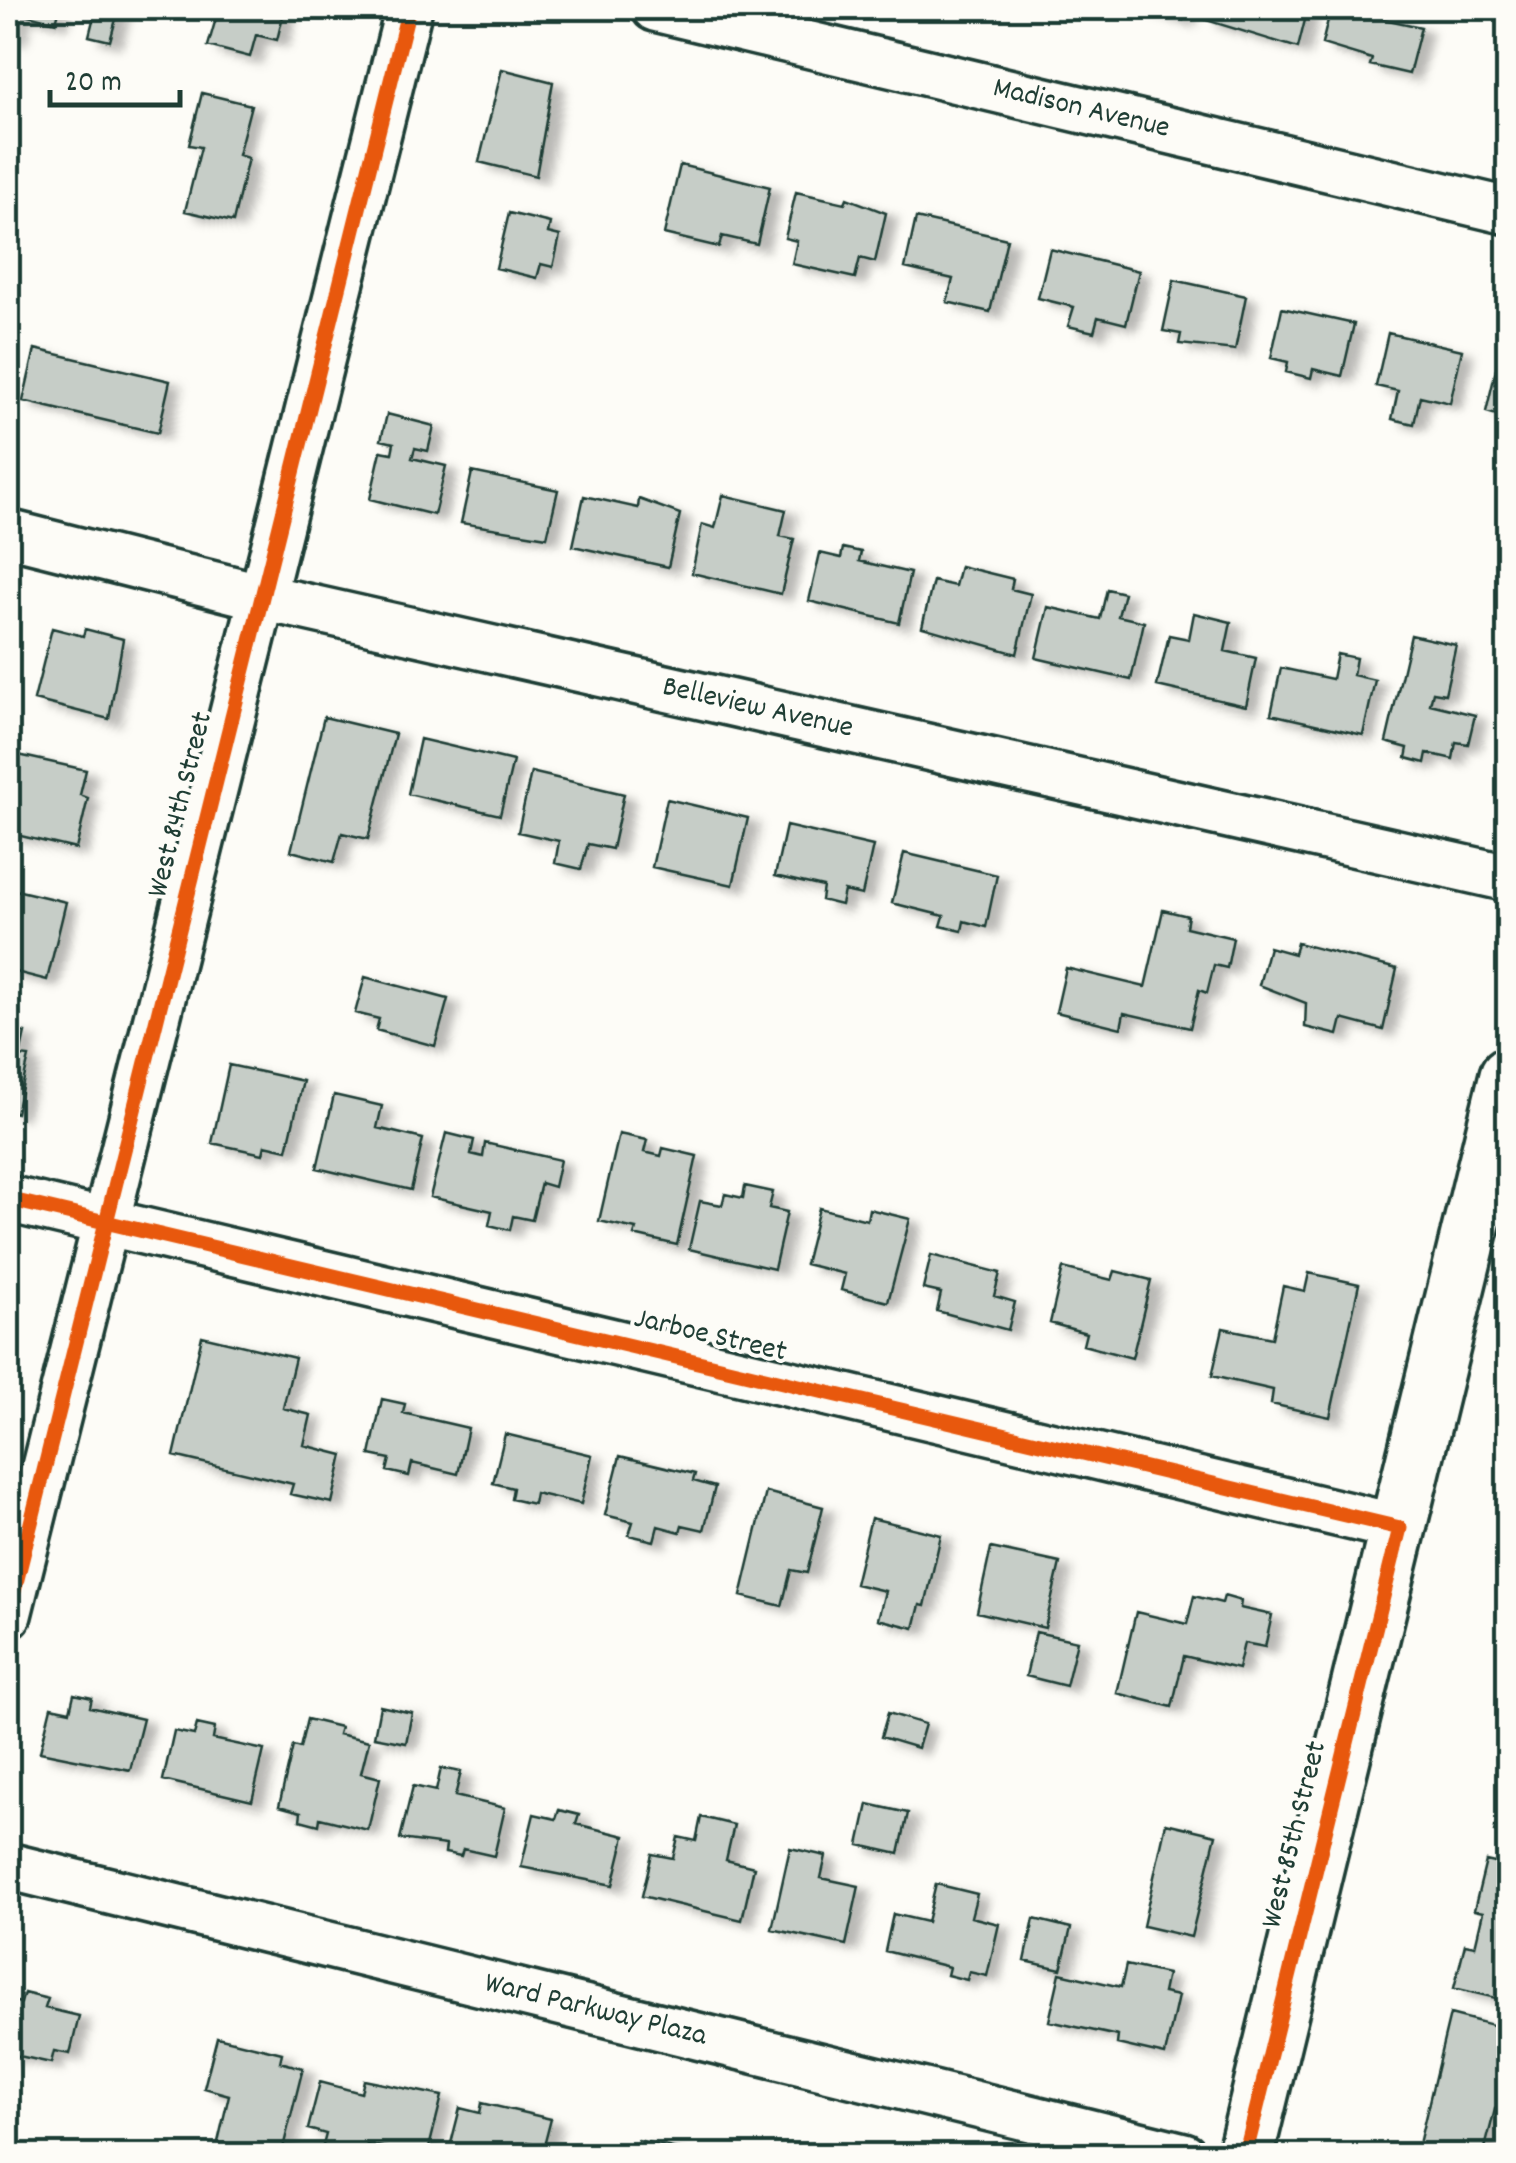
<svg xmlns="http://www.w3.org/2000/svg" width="1516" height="2163" viewBox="0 0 1516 2163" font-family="Dekko,sans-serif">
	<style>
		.building { fill: #c6cdc7; stroke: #1f3d34; stroke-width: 2.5; filter: url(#shadow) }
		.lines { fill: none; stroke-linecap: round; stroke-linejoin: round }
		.street-casing { stroke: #1f3d34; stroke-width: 52 }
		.secondary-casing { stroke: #1f3d34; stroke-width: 62 }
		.street { stroke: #fdfcf7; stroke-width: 45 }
		.secondary { stroke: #fdfcf7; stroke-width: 55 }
		.cycleway-casing { stroke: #fdfcf7; stroke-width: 21 }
		.cycleway { stroke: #e8590c; stroke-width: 15 }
		.labels { text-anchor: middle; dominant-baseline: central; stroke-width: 8; stroke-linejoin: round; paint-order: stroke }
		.street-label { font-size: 30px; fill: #1f3d34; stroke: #fdfcf7 }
	</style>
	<defs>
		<filter id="shadow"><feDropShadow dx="11" dy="6" stdDeviation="5" flood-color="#0004"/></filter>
	</defs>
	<rect width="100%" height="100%" fill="#fdfcf7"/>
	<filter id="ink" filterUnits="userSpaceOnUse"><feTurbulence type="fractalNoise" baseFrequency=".01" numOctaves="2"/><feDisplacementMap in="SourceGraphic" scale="20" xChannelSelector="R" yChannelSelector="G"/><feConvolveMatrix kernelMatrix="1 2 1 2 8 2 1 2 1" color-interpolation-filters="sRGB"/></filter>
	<g filter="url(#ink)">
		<path class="building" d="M8,8H60L56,22L20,13L14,38L8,37Z
			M96,8H119L110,41L89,36Z
			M219,8H285L277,40L256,35L250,57L208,46Z
			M1141,8H1186L1183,20Z
			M1209,8H1308L1298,48L1206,20Z
			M1331,8L1421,27L1409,74L1370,65L1372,59L1322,44Z
			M502,69L553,82L536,176L479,162Z
			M202,93L251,105L238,155L248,158L233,222L185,211L201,147L189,145Z
			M680,165L770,187L757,244L722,236L719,247L664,234Z
			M796,192L845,203L847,198L886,213L875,262L860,258L855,278L792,264L797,241L785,238Z
			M509,213L550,223L548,233L560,236L553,267L541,264L537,278L496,268Z
			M916,218L1007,239L990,312L947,302L953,279L905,268Z
			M1050,249L1139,271L1126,324L1098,317L1094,332L1068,326L1074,307L1038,298Z
			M1174,280L1246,296L1235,350L1179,344L1181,334L1163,331Z
			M1282,308L1354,324L1342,376L1313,369L1311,378L1286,372L1288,362L1271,358Z
			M1388,333L1462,350L1450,403L1420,396L1414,424L1392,419L1398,391L1376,386Z
			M35,349L170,381L158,433L23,401Z
			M1498,361L1508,364V444L1501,442L1507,418L1486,412Z
			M387,414L434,426L428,451L415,448L412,458L446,466L434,515L370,499L381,451L392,453L394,443L381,440Z
			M472,472L558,490L547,537L461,523Z
			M723,495L786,510L780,536L794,539L781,594L692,573L702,524L715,528Z
			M584,496L638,508L639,499L680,514L668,567L573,546Z
			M843,548L861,552L859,561L910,573L899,623L809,601L820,553L841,558Z
			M960,566L1013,579L1011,589L1031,594L1017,654L922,627L933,581L955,586Z
			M1107,589L1124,593L1118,616L1144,622L1131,680L1036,658L1048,607L1100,619Z
			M1194,613L1231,622L1225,651L1256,658L1246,706L1157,686L1169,635L1189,639Z
			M52,628L83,636L85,629L123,639L109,719L34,700Z
			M1411,635L1456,645L1445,694L1433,692L1430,704L1475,715L1468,744L1456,742L1453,759L1427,753L1425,763L1406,758L1408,748L1386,742Z
			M1337,654L1356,658L1353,675L1375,680L1363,735L1271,714L1281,668L1332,679Z
			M324,717L395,734L368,839L342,833L334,862L291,851Z
			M420,739L513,761L500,815L408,794Z
			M14,754L86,770L80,795L88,798L76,849L8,833V783Z
			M531,772L624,794L612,849L588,844L581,869L555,863L559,841L518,832Z
			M667,799L748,818L733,885L652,867Z
			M786,826L873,846L862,895L844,891L841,905L821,900L823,887L775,876Z
			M904,853L997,875L986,927L964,921L962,931L941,926L944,916L892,903Z
			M16,890L66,902L47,980L8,970V926Z
			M1163,910L1188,916L1186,927L1233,938L1227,968L1214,965L1207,993L1199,990L1190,1028L1124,1013L1121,1028L1056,1012L1066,968L1145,987Z
			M1297,943L1397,969L1383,1030L1342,1019L1338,1035L1305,1027L1306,1003L1259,985L1269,947L1294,954Z
			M365,977L448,999L435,1046L376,1030L379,1019L355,1013Z
			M8,1029L25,1033L20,1056L29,1057L16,1113L8,1111Z
			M229,1065L303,1081L287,1150L265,1145L263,1154L212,1143Z
			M334,1095L382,1106L377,1128L423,1139L411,1190L317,1168Z
			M446,1133L474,1140L471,1154L483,1157L485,1143L560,1160L554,1187L541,1183L532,1220L513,1216L510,1230L489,1225L492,1211L430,1197Z
			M619,1134L647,1140L644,1152L661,1156L663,1148L697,1156L677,1245L634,1235L636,1229L599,1221Z
			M745,1186L773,1192L769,1208L787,1212L774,1269L689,1249L700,1201L722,1205L725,1194L743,1198Z
			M819,1208L867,1220L869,1209L910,1219L888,1302L841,1290L845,1274L805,1264Z
			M931,1255L1000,1273L994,1296L1015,1302L1008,1330L937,1311L941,1293L923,1289Z
			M1063,1268L1112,1280L1115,1271L1151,1280L1132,1358L1083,1345L1086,1333L1050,1323Z
			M1309,1273L1359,1284L1330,1417L1271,1404L1273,1390L1212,1376L1223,1328L1272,1338L1283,1286L1305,1291Z
			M202,1336L295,1358L283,1408L311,1415L304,1445L343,1455L332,1503L290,1494L293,1484L174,1456Z
			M382,1399L405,1404L403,1413L468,1428L458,1474L412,1463L409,1476L387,1471L390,1459L370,1455Z
			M505,1434L592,1455L581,1504L535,1493L533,1504L511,1499L513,1488L493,1483Z
			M620,1456L695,1474L693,1481L715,1487L704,1530L682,1525L680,1532L658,1526L654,1541L629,1535L633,1522L605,1515Z
			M766,1492L823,1507L807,1573L791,1570L782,1606L741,1596Z
			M871,1518L941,1535L925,1606L920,1605L914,1628L878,1619L885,1591L855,1584Z
			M991,1548L1060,1563L1045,1628L977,1612Z
			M1194,1596L1222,1603L1224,1596L1241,1601L1240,1608L1272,1615L1265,1647L1244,1643L1238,1669L1184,1656L1172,1707L1117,1693L1136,1612L1187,1624Z
			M1036,1632L1077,1641L1066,1686L1026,1676Z
			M74,1694L92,1698L90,1707L143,1719L130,1770L40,1752L51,1707L70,1711Z
			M380,1706L412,1713L406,1743L374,1737Z
			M888,1713L925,1724L918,1748L881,1737Z
			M307,1719L340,1727L338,1734L369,1741L361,1773L380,1778L368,1830L320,1818L319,1825L300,1820L301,1812L279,1806L293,1746L300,1748Z
			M197,1724L215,1728L213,1739L264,1750L252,1801L163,1780L174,1731L194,1735Z
			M441,1768L461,1772L455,1796L505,1808L494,1856L463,1849L461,1856L445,1853L446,1845L400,1839L413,1786L436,1791Z
			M1504,1795L1508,1797V1836L1494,1832Z
			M868,1804L908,1813L899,1854L859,1845Z
			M559,1810L579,1815L576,1824L625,1836L613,1885L521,1867L534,1814L556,1819Z
			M701,1817L734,1825L726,1860L754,1867L742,1920L642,1896L652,1854L673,1858L678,1837L696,1841Z
			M1166,1823L1216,1835L1191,1937L1143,1926Z
			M790,1848L826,1856L821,1878L859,1886L846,1945L772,1929Z
			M1486,1861L1508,1866V2001L1454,1988L1465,1944L1475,1946L1483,1912L1474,1910Z
			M936,1884L977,1894L971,1917L999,1924L987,1976L969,1972L967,1980L947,1975L949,1967L885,1951L893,1914L927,1922Z
			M1034,1919L1071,1928L1061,1969L1025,1961Z
			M1126,1965L1167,1974L1163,1993L1178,1996L1165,2055L1117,2044L1118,2036L1049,2021L1060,1973L1121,1987Z
			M24,1993L48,1999L45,2008L79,2016L70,2054L54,2051L51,2063L10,2054L8,2061V2000L21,2003Z
			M1450,2014L1508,2029V2113L1495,2109L1483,2156H1450L1418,2148Z
			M217,2037L282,2053L280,2062L303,2068L281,2156L218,2142L229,2095L204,2088Z
			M364,2080L442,2096L427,2156L367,2144L364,2156L321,2153L326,2134L308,2129L320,2082L361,2093Z
			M482,2103L551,2119L544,2146L528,2142L525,2156H469L449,2151L460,2108L480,2113Z
			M638,2140L677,2149L676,2156H634Z
			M578,2143L630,2156H575Z"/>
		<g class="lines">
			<g class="street-casing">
				<g id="street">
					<path id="s1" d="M655,8L1508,211"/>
					<path id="s2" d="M8,533L262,597L1508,878"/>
					<path d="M8,1199L1400,1528"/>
					<path d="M8,1615L409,8"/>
					<path id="s3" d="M8,1866L1184,2156"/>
				</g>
			</g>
			<g class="secondary-casing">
				<path id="secondary" d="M1245,2156L1508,1075"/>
			</g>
			<use href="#street" class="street"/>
			<use href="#secondary" class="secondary"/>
			<g class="cycleway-casing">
				<path id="cycleway" d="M8,1199L1400,1528L1245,2156
					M8,1615L409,8"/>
			</g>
			<use href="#cycleway" class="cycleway"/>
		</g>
	</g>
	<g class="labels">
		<g class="street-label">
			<text stroke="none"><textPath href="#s1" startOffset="438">Madison Avenue</textPath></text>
			<text stroke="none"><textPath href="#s2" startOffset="770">Belleview Avenue</textPath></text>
			<text transform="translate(182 805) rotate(-76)">West 84th Street</text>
			<text transform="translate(710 1337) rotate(13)">Jarboe Street</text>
			<text transform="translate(1296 1835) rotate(-76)">West 85th Street</text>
			<text stroke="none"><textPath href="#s3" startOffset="605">Ward Parkway Plaza</textPath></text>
		</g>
	</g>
	<rect width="1516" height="2163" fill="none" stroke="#fdfcf7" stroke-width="40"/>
	<rect x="20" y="20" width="1476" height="2123" fill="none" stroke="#1f3d34" stroke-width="4" filter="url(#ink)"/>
	<path d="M50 90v15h130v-15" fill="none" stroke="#1f3d34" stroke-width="5"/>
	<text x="65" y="90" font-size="30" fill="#1f3d34" stroke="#fdfcf7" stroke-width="8" paint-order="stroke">20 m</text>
</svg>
